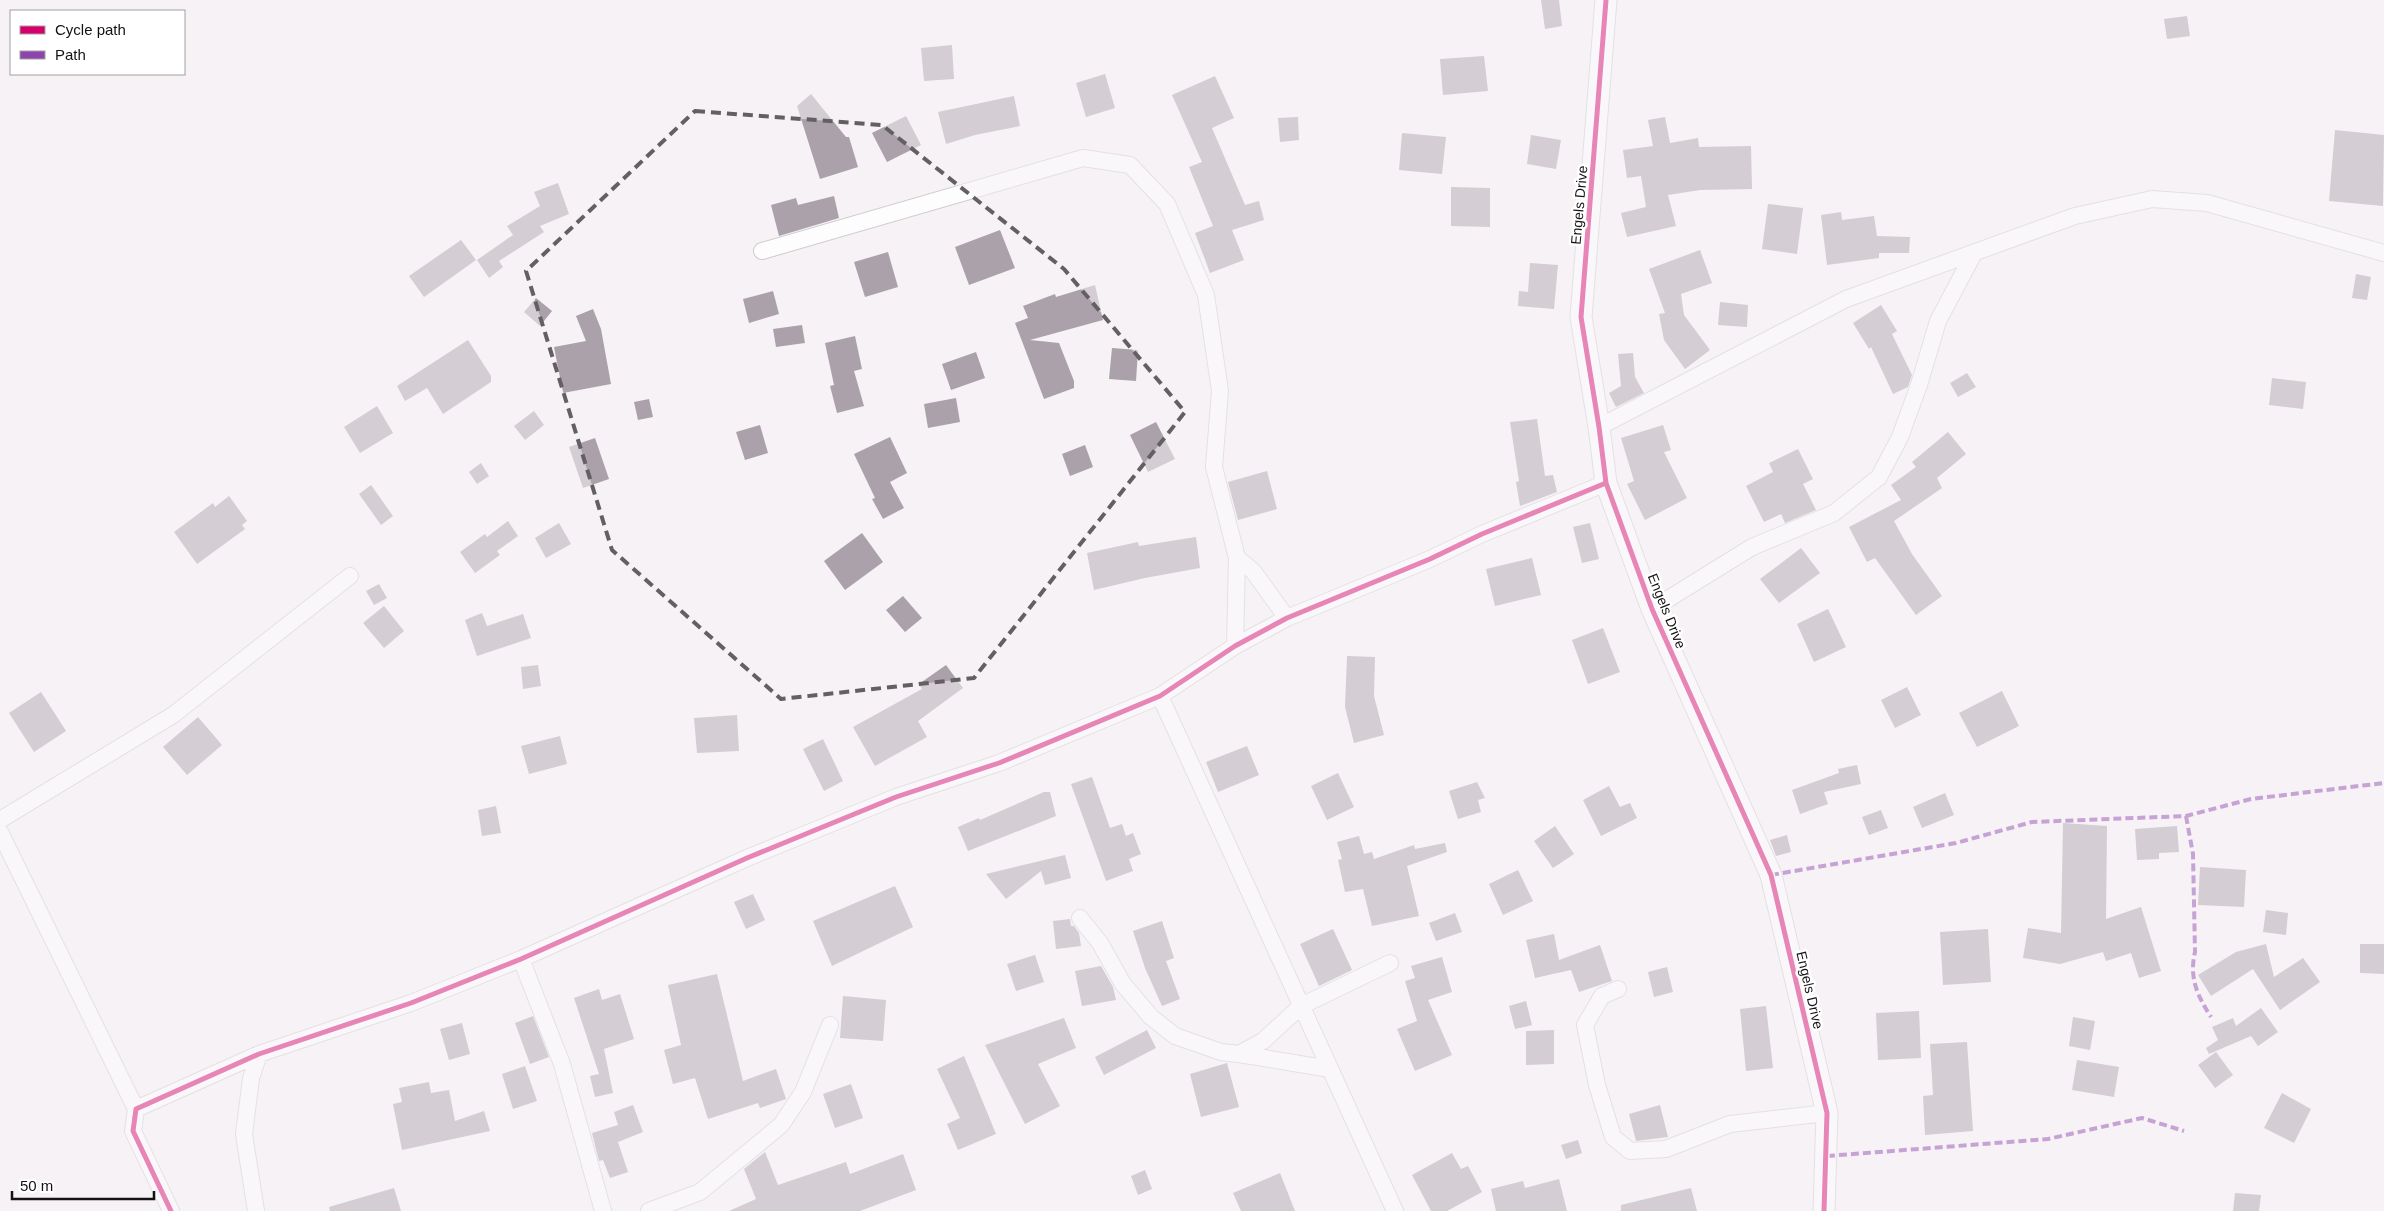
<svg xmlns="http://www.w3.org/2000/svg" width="2384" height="1211" viewBox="0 0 2384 1211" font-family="Helvetica,sans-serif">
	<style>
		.building { fill: #aba1aa }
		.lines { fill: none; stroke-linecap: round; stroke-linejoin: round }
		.minor-casing { stroke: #ceccce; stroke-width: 18 }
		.tertiary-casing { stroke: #ceccce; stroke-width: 23 }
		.minor { stroke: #fefdfe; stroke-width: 16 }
		.tertiary { stroke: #fefdfe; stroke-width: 21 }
		.quiet { stroke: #8e44ad; stroke-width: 4; stroke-dasharray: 8 4; stroke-linecap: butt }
		.cycleway-casing { stroke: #fff; stroke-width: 8 }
		.cycleway { stroke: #d6006c; stroke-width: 5 }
		.marked { fill: none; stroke: #636063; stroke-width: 4; stroke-dasharray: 10 6; stroke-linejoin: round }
		.labels { text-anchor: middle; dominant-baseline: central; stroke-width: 5; stroke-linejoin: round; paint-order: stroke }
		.street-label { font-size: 14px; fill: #141214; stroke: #fff }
	</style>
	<rect width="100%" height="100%" fill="#f6f2f5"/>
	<path class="building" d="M1541,0H1559L1562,26L1545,29Z
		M2187,16L2190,36L2167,39L2164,19Z
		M952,45L954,79L924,81L921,48Z
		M1484,56L1488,91L1443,95L1440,59Z
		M1105,74L1115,108L1086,117L1076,83Z
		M1215,76L1234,118L1212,128L1245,205L1259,201L1264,220L1232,230L1244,260L1210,273L1195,233L1213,226L1189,167L1202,162L1172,95Z
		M811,94L846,137H849L858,167L820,179L797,106Z
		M1014,96L1020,126L975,135L946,144L938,112Z
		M906,116L921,145L887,162L872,133Z
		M1298,117L1299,140L1280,142L1278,118Z
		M1665,117L1670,143L1698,138L1699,147L1751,146L1752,189L1700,190L1668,195L1676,226L1627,237L1621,213L1646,207L1641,176L1627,178L1623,150L1653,146L1648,120Z
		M2335,130L2384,135L2383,206L2329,201Z
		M1402,133L1446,137L1442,174L1399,170Z
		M1531,135L1561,140L1556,169L1527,164Z
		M558,183L569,214L540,226L544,232L499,261L503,267L489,278L477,260L513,235L507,226L540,206L534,192Z
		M1451,187L1490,188V227L1451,226Z
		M834,196L839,218L779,236L771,205L796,198L798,205Z
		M1768,204L1803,208L1797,254L1762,249Z
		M1841,212L1842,220L1874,216L1877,236L1910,237L1909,253H1879V258L1827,265L1821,215Z
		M1000,230L1015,268L969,285L955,247Z
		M461,240L476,260L424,297L409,276Z
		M1700,250L1712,283L1681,294L1684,315L1710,350L1685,369L1664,340L1659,314L1665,313L1649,269Z
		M888,252L898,287L865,297L854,262Z
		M1530,263L1558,265L1554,309L1518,306L1519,291L1528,292Z
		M2356,274L2371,277L2367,300L2352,298Z
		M1095,285L1103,320L1030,340L1059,343L1074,381V388L1044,399L1015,323L1028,318L1023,306L1055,294L1056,297Z
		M773,291L779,314L749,323L743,299Z
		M536,298L552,311L540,326L524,312Z
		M1720,302L1748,305L1747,327L1718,325Z
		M1881,305L1897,331L1892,334L1912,375L1908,387L1893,394L1871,347L1869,349L1853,323Z
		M593,309L601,329L611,384L563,393L554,347L586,341L576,316Z
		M802,325L805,343L776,347L773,329Z
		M855,336L862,369L854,371L864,406L837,413L830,386L834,385L825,343Z
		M468,340L491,376V382L443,414L427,388L405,401L397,386Z
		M1112,348L1138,350L1136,381L1109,379Z
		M976,352L985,378L951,390L942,364Z
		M1633,353L1635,377L1644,393L1616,407L1609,393L1621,386L1618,354Z
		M1967,373L1976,387L1958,397L1950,383Z
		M2272,378L2306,382L2303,409L2269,405Z
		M956,398L960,422L928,428L924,404Z
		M649,399L653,417L638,420L634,402Z
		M377,406L393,433L360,453L344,427Z
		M534,411L544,425L525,440L514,426Z
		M1537,419L1545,476L1553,475L1557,492L1520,506L1516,482L1519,481L1510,422Z
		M1156,422L1175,459L1148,472L1130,435Z
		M760,425L768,453L745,460L736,432Z
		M1663,425L1671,450L1664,452L1687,498L1645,520L1627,484L1634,481L1621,438Z
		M1948,432L1966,454L1937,478L1942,488L1894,521L1912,554L1942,596L1916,615L1875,558L1867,562L1849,527L1901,500L1891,485L1916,467L1912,462Z
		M890,437L907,473L890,482L904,508L883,519L872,499L875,498L854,454Z
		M595,438L609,479L583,488L569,447Z
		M1085,445L1093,467L1070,476L1062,454Z
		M1798,449L1813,479L1803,484L1816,510L1785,523L1781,514L1764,522L1746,486L1773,472L1769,463Z
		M481,463L489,476L477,484L469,472Z
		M1267,471L1277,509L1238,520L1228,482Z
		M371,485L393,516L381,525L359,494Z
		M229,496L247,521L242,525L245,529L197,564L174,532L213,503L215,507Z
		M508,521L518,536L497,551L500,555L475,573L460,552L485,534L487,537Z
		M559,523L571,544L546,558L535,538Z
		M1590,523L1599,559L1582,563L1573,527Z
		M862,533L883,562L845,590L824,561Z
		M1196,537L1200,568L1145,578L1094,590L1087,553L1138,542L1139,546Z
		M1801,548L1820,573L1779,603L1760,579Z
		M1532,558L1541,595L1495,606L1486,569Z
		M379,584L387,598L374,605L366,591Z
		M903,596L922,618L905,632L886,610Z
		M384,606L404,631L384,648L363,623Z
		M1828,609L1846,647L1814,662L1797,624Z
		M482,613L487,626L523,614L531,638L477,656L465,620Z
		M1603,628L1620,672L1588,684L1572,640Z
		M1347,656L1375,657L1374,696L1384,735L1354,743L1345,707Z
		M538,665L541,686L523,689L521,667Z
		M946,665L963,688L918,721L927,737L875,766L853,727L922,689L919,684Z
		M1907,687L1921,715L1895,728L1881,700Z
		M2002,691L2019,726L1977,747L1959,713Z
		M41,692L66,731L34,752L9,713Z
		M737,715L739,751L697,753L694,718Z
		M198,717L222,745L187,775L163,747Z
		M560,736L567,764L529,774L521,746Z
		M823,739L843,781L824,791L803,749Z
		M1247,746L1259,775L1218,792L1206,762Z
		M1857,765L1861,784L1824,792L1828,804L1800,814L1792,790L1839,773L1838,769Z
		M1338,773L1354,807L1327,820L1311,786Z
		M1092,777L1110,828L1122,824L1126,836L1133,833L1141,854L1129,859L1133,871L1106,881L1071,784Z
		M1477,782L1485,798L1478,800L1481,812L1458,819L1449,791Z
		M1609,786L1620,807L1630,803L1637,818L1601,836L1583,800Z
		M1044,792H1050L1056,816L968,851L958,827L979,818L980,820Z
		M1945,793L1954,815L1922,828L1913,807Z
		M496,806L501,833L482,836L478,810Z
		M1881,810L1888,828L1869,835L1862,817Z
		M2063,823L2107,826L2106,919L2141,907L2161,971L2139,978L2131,953L2106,961L2103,952L2060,964L2023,958L2028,928L2061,933Z
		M1555,826L1574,854L1553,868L1534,841Z
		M2177,826L2179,852L2159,853V859L2137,860L2135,829Z
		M1787,835L1791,852L1776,856L1770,840Z
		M1359,836L1364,854L1372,852L1374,859L1414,845L1415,849L1445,843L1447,852L1407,866L1419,916L1372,926L1363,889L1345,892L1338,860L1342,859L1337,842Z
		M1065,855L1071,878L1045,885L1041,871L1006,899L986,874Z
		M2200,867L2246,870L2244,907L2198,905Z
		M1518,870L1533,901L1503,915L1489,884Z
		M895,886L913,927L832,966L813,921Z
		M753,894L765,920L746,929L734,902Z
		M2266,910L2288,913L2286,935L2263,932Z
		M1455,913L1462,932L1436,941L1429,923Z
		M1070,919L1071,926H1074L1079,933L1081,946L1056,949L1053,921Z
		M1162,921L1174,958L1166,961L1180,999L1162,1006L1145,968L1133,931Z
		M1333,929L1352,970L1319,986L1300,944Z
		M1988,929L1991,982L1943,985L1940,932Z
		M1554,934L1559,960L1600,945L1612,981L1579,992L1571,970L1535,978L1526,940Z
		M2266,944L2274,977L2303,958L2320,982L2280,1010L2253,969L2211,996L2198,975L2236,952Z
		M2360,944H2384V974L2360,973Z
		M1035,955L1044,982L1016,991L1007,964Z
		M1442,957L1452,992L1428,1000L1452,1055L1415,1071L1397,1029L1417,1021L1405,981L1415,978L1411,966Z
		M1101,966L1113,987L1116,1000L1082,1006L1075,971Z
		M1667,967L1673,992L1654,997L1648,972Z
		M717,974L743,1081L776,1069L786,1099L760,1108L758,1103L708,1119L695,1078L673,1084L664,1050L681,1045L668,985Z
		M599,989L602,1000L620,994L634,1039L604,1049L613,1093L595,1097L590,1076L599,1074L574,998Z
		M843,996L886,1000L883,1041L840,1038Z
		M1526,1001L1532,1025L1515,1029L1509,1006Z
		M1766,1006L1773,1068L1746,1071L1740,1009Z
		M2261,1008L2278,1032L2258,1046L2251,1036L2209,1054L2206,1048L2218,1040L2212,1027L2233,1018L2236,1026Z
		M1919,1011L1921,1058L1878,1060L1876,1013Z
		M533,1016L549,1057L530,1064L515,1023Z
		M2073,1017L2095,1021L2090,1050L2069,1046Z
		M1064,1018L1076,1048L1038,1064L1060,1106L1025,1124L985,1045Z
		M462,1023L470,1054L449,1060L440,1029Z
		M1147,1030L1156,1048L1104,1075L1095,1057Z
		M1554,1030V1064L1526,1065V1031Z
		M1967,1042L1973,1131L1925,1135L1923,1096L1933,1095L1930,1044Z
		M2216,1052L2233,1075L2215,1088L2198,1065Z
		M964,1056L996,1134L958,1150L947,1124L960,1118L937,1069Z
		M2077,1060L2119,1067L2114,1097L2072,1090Z
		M1227,1063L1239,1107L1201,1117L1190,1074Z
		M525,1066L537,1101L513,1109L502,1074Z
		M429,1082L431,1093L449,1090L455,1121L484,1111L490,1131L402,1150L393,1104L402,1102L399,1088Z
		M851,1084L863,1118L835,1128L823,1094Z
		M2282,1093L2311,1109L2294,1143L2264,1128Z
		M633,1105L643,1132L618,1142L628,1172L610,1178L603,1160L599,1161L592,1133L618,1125L614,1112Z
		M1660,1105L1668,1137L1636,1141L1629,1114Z
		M1578,1140L1582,1153L1566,1159L1561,1145Z
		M765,1152L778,1185L846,1162L850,1174L903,1154L916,1190L860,1211H729L756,1199L744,1169Z
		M1452,1153L1461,1169L1468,1166L1482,1192L1447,1211H1431L1412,1175Z
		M1145,1170L1152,1189L1138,1195L1131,1176Z
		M1280,1173L1295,1211H1241L1233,1193Z
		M1559,1179L1567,1211H1496L1491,1189L1523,1181L1525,1188Z
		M394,1188L401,1211H330L329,1207Z
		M1691,1188L1697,1211H1621V1205Z
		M2235,1193L2261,1195L2259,1211H2233Z"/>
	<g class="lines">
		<g class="minor-casing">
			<path id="minor" d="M762,251L1083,158L1130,165L1167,204L1206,295L1220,391L1214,467L1237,558L1235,646
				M1599,427L1846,299L2075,216L2152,199L2207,203L2384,253
				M1237,558L1253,571L1287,618
				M1652,609L1752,547L1834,513L1879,477L1900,437L1919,385L1938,321L1974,253
				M1160,696L1395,1211
				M0,820L173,715L350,576
				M0,832L136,1109
				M1080,918L1100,943L1123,984L1151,1017L1175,1036L1221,1052L1239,1054L1263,1041L1301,1006L1390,963
				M521,959L562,1064L603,1211
				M1618,989L1602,996L1585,1025L1597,1085L1613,1137L1630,1151L1666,1149L1730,1124L1827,1113
				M1239,1054L1330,1069
				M171,1211L133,1131L136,1109L259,1054L411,1003L521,959L747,858L896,797L999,763L1160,696L1235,646L1287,618L1430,559L1482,534L1606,483
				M256,1211L244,1134L251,1078L259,1054
				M649,1211L700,1192L781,1125L803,1092L830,1025"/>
		</g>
		<g class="tertiary-casing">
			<path id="tertiary" d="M1606,0L1581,317L1599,427L1606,483L1652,609L1771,875L1827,1113L1824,1211"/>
		</g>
		<use href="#minor" class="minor"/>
		<use href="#tertiary" class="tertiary"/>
		<path class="quiet" d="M2186,816L2193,854L2195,952C2189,978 2197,995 2211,1017
			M1771,875L1956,843L2032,822L2186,816L2251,799L2384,783
			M1827,1156L2048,1139L2142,1118L2184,1131"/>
		<g class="cycleway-casing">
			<path id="cycleway" d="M1606,0L1581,317L1599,427L1606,483L1652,609L1771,875L1827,1113L1824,1211
				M171,1211L133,1131L136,1109L259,1054L411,1003L521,959L747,858L896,797L999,763L1160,696L1235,646L1287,618L1430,559L1482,534L1606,483"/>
		</g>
		<use href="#cycleway" class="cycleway"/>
	</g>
	<path d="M0 0H2384V1211H0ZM695,111L882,125L1064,269L1185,412L974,678L781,699L612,550L526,271Z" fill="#f6f2f5" fill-opacity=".55" fill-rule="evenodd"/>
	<path class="marked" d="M695,111L882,125L1064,269L1185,412L974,678L781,699L612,550L526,271Z"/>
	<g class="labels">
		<g class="street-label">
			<text transform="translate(1579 205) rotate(-85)">Engels Drive</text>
			<text transform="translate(1667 611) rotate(68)">Engels Drive</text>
			<text transform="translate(1810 990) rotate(77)">Engels Drive</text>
		</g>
	</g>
	<rect x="10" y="10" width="175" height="65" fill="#ffffff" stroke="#a1a0a1"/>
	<rect x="20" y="26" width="25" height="8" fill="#d6006c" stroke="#a1a0a1"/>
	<text x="55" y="35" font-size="15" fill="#141214">Cycle path</text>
	<rect x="20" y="51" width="25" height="8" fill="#8e44ad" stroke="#a1a0a1"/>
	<text x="55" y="60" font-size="15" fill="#141214">Path</text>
	<path d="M12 1191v8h142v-8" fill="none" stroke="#141214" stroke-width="2.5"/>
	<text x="20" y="1191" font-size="15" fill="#141214" stroke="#ffffff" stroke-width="4" paint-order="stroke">50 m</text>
</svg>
